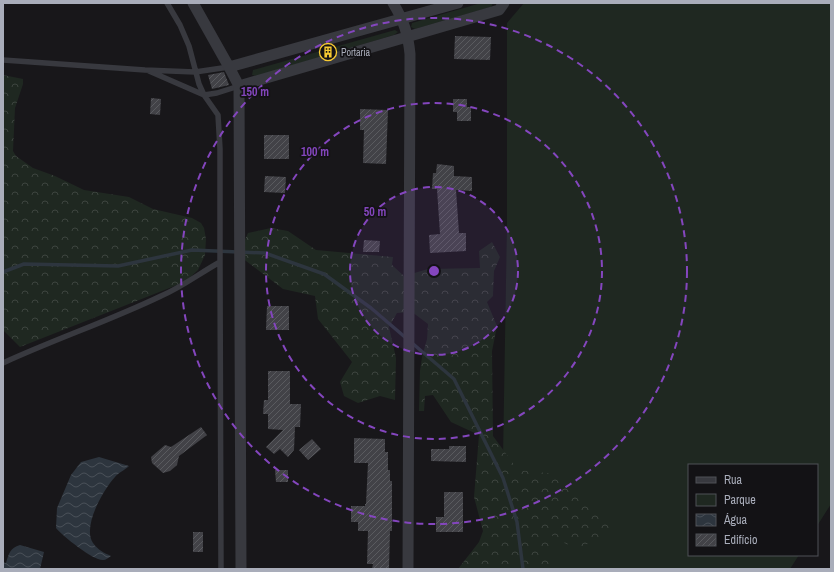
<svg xmlns="http://www.w3.org/2000/svg" width="834" height="572" viewBox="0 0 834 572" font-family="'Archivo Narrow',sans-serif">
	<style>
		.green { fill: #1f2821 }
		.forest { fill: url(#forest-crowns) }
		.water { fill: url(#water-waves) }
		.lines { fill: none; stroke-linecap: round; stroke-linejoin: round }
		.stream { stroke: #2d353e; stroke-width: 3.5 }
		.building { fill: url(#building-hatch) }
		.lane { stroke: #38393f; stroke-width: 5.5 }
		.street { stroke: #38393f; stroke-width: 11 }
		.ring { fill: none; stroke: #8446be; stroke-width: 2; stroke-dasharray: 7 5 }
		.labels { text-anchor: middle; dominant-baseline: central; stroke-width: 3.5; stroke-linejoin: round; paint-order: stroke }
		.poi-label { font-size: 10px; fill: #a9adba; stroke: #131215; text-anchor: start }
		.centre { fill: #8446be; stroke: #131215; stroke-width: 2 }
		.ring-label { font-size: 12px; text-anchor: middle; font-weight: bold; fill: #8446be; stroke: #131215; stroke-width: 3.5; stroke-linejoin: round; paint-order: stroke }
	</style>
	<defs>
		<pattern id="forest-crowns" width="20" height="18" patternUnits="userSpaceOnUse"><rect width="20" height="18" fill="#1f2821"/><path d="M2 6a3 3 0 1 1 6 0M12 15a3 3 0 1 1 6 0" fill="none" stroke="#3d443f"/></pattern>
		<pattern id="water-waves" width="16" height="10" patternUnits="userSpaceOnUse"><rect width="16" height="10" fill="#2d353e"/><path d="M0 5q4-4 8 0t8 0" fill="none" stroke="#495058"/></pattern>
		<pattern id="building-hatch" width="6" height="6" patternUnits="userSpaceOnUse"><rect width="6" height="6" fill="#424247"/><path d="M-1 1l2-2M0 6l6-6M5 7l2-2" fill="none" stroke="#5a5b5f"/></pattern>
	</defs>
	<rect width="100%" height="100%" fill="#18171a"/>
	<path class="green" d="M481,3H493L491,7L415,29L411,27L412,23Z
		M524,3H831V504L817,526V465H689V555H799L790,569H524L502,515L507,221V23Z
		M395,30L398,32L394,35L257,76L252,75L253,70Z"/>
	<path class="forest" d="M3,75L23,79V84L15,108L13,151L16,156L33,168L55,176L84,190L129,197L153,209L192,218L201,223L204,228L206,239L205,255L198,270L186,281L177,285L20,347L3,330Z
		M271,228L288,231L316,250L393,257L392,265L404,276L428,269L480,268L479,251L492,242L500,257L494,271L493,296L487,302L497,326L492,351L493,436L518,470L556,474L616,531L581,547L566,544L546,532L552,546L550,562L554,569H458L479,542L483,531L474,497L479,435L451,422L433,395L425,396L424,411H419L420,371L422,357L427,339L428,324L412,312L397,313L389,327L396,358L395,400L380,396L358,403L344,396L340,382L352,362L318,319L315,296L283,289L238,255L248,233Z"/>
	<path class="water" d="M99,457L129,466C125,470 118,473 115,477C103,490 82,527 93,543C98,550 104,553 111,556C108,558 106,560 103,560C92,560 63,536 56,528L57,508L71,475L81,462Z
		M20,545L44,552L40,569H3V562L6,563C9,553 10,548 20,545Z"/>
	<g class="lines">
		<path class="stream" d="M3,272L24,264L118,266L192,250L265,253L324,274L371,308L406,338
			M412,343L454,379L503,478L517,522L523,569"/>
	</g>
	<path class="building" d="M455,36L491,37L490,60L454,59Z
		M224,72L229,85L212,89L208,75Z
		M151,98L161,99L160,115L150,114Z
		M453,99H467V107H471V121H457V112H453Z
		M360,109L388,110L386,164L363,163L364,130H360Z
		M264,135H289V159H264Z
		M437,164L454,166V176L472,177V191L456,190L459,233H466V251L430,253L429,235L440,234L437,189H432L433,173H436Z
		M265,176L286,177L285,193L264,192Z
		M364,240L380,241L379,252H363Z
		M267,306H289V330H266Z
		M268,371H290V404H301L300,427H295L294,450L288,457L280,449L274,454L266,447L283,430L268,429V414H263L264,400H268Z
		M201,427L207,435L179,456L177,465L170,471L163,473L152,463L151,457L165,445L171,447Z
		M354,438L385,439V452H388V470H390V481H392V531H390L389,569H372L373,564H367L368,531H358V522H351V506H365V504H366L368,463H354Z
		M312,439L321,449L308,460L299,450Z
		M449,446H466V462L431,461V449H449Z
		M275,470H288V482H276Z
		M444,492H463V532H436V517H444Z
		M193,532H203V552H193Z"/>
	<g class="lines">
		<path class="lane" d="M3,60L145,70L195,72L229,67
			M149,71L204,95L217,93L239,86
			M220,262L221,569
			M3,363C55,339 109,321 161,296C182,287 200,273 220,262V149L218,115L204,95L199,84L189,46L180,25L167,3"/>
		<path class="street" d="M193,3L229,67L239,86L241,569
			M393,3C404,21 408,34 410,54L408,569
			M229,67L458,3
			M239,86L499,10L504,3"/>
	</g>
	<circle cx="434" cy="271" r="84" fill="#8446be" fill-opacity=".12"/>
	<g class="ring">
		<circle cx="434" cy="271" r="84"/>
		<circle cx="434" cy="271" r="168"/>
		<circle cx="434" cy="271" r="253"/>
	</g>
	<defs>
		<g id="building-ring" transform="scale(0.9)"><circle r="9.5" fill="#131215" stroke="#f7ca32" stroke-width="1.5"/><path d="M-4-6H4V6H1V3H-1V6H-4ZM-2.5-4.3h1.7v1.8h-1.7ZM.8-4.3h1.7v1.8H.8ZM-2.5-1h1.7V.8h-1.7ZM.8-1h1.7V.8H.8Z" fill="#f7ca32"/></g>
	</defs>
	<g fill-rule="evenodd">
		<use href="#building-ring" x="328" y="52"/>
	</g>
	<g class="labels">
		<g class="poi-label">
			<text x="341" y="52">Portaria</text>
		</g>
	</g>
	<circle cx="434" cy="271" r="6" class="centre"/>
	<g class="ring-label">
		<text x="255" y="96">150 m</text>
		<text x="315" y="156">100 m</text>
		<text x="375" y="216">50 m</text>
	</g>
	<rect width="834" height="572" fill="none" stroke="#a9adba" stroke-width="8"/>
	<rect x="688" y="464" width="130" height="92" fill="#131215" stroke="#4f5057"/>
	<rect x="696" y="477" width="20" height="6" fill="#38393f" stroke="#4f5057"/>
	<text x="724" y="484" font-size="12" fill="#a9adba">Rua</text>
	<rect x="696" y="494" width="20" height="12" fill="#1f2821" stroke="#4f5057"/>
	<text x="724" y="504" font-size="12" fill="#a9adba">Parque</text>
	<rect x="696" y="514" width="20" height="12" fill="url(#water-waves)" stroke="#4f5057"/>
	<text x="724" y="524" font-size="12" fill="#a9adba">Água</text>
	<rect x="696" y="534" width="20" height="12" fill="url(#building-hatch)" stroke="#4f5057"/>
	<text x="724" y="544" font-size="12" fill="#a9adba">Edifício</text>
</svg>
